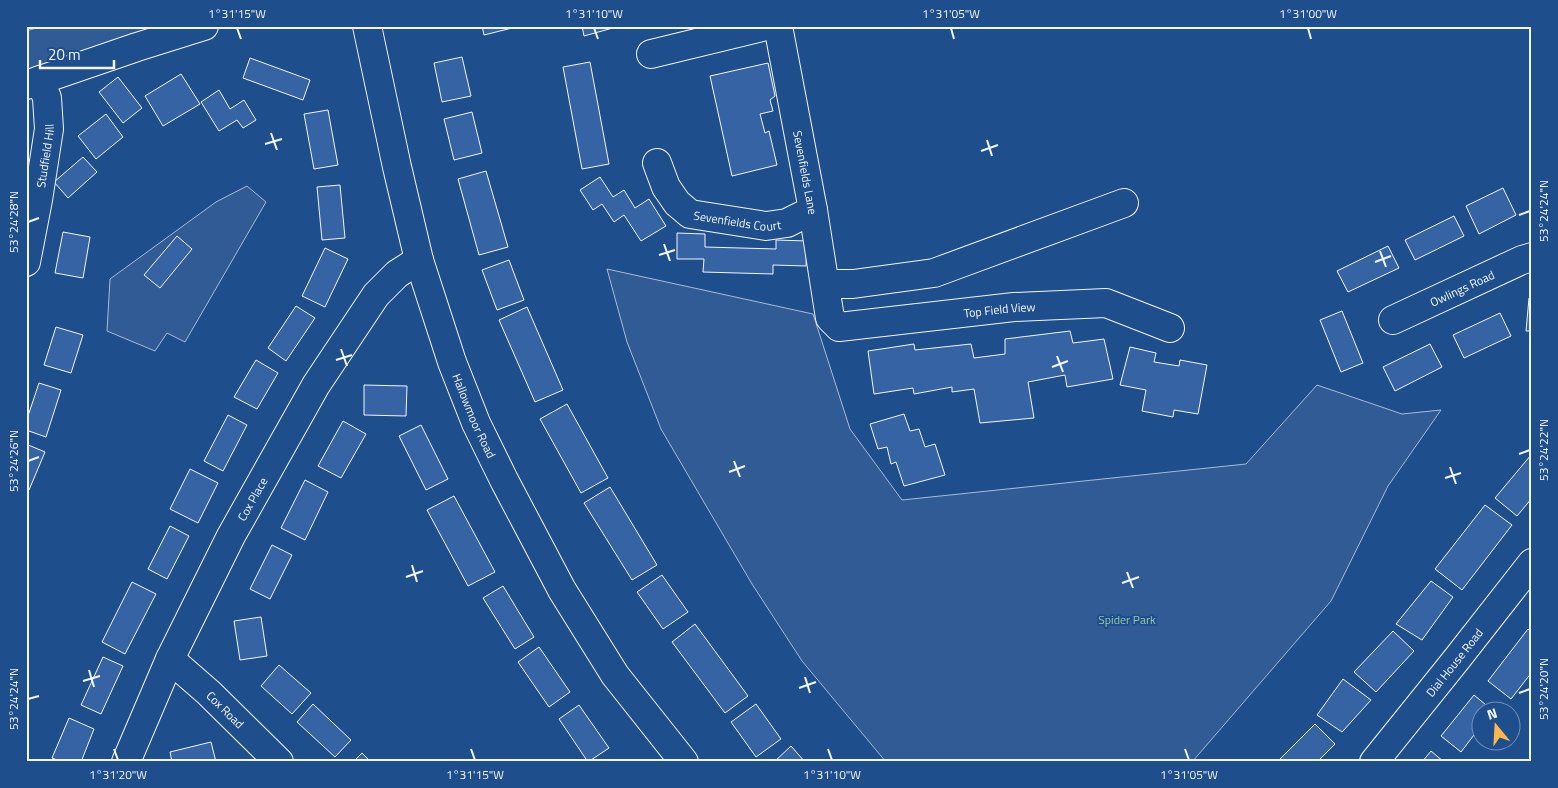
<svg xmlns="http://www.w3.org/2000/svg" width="1558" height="788" viewBox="0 0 1558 788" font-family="'Titillium Web',sans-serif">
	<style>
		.green { fill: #305b95; stroke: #a8bbd7 }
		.building { fill: #3563a3; stroke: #f2f6ff }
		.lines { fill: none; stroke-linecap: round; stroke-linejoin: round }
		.minor-casing { stroke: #f2f6ff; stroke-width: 30 }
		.minor { stroke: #1f4e8c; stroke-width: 28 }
		.ticks { fill: none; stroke: #f2f6ff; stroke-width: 2 }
		.labels { text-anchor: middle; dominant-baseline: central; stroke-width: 4; stroke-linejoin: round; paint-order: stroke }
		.street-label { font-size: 12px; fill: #f2f6ff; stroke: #1f4e8c }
		.park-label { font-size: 12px; fill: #97c8a6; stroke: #1f4e8c }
		.neatline { fill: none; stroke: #f2f6ff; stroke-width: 2 }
		.ticks-label { font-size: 12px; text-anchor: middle; fill: #f2f6ff }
	</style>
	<rect width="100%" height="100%" fill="#1f4e8c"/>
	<path class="green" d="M43,26H162L26,72V31Z
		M247,186L266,202L185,342L167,333L155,351L107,331L110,279L216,202Z
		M607,269L813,314L850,429L902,500L1246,464L1317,385L1402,414L1441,410L1388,486L1331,601L1192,762H886L802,661L752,584L661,429L627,342Z"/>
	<path class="building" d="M482,26H520L484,35Z
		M582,26H620L584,36Z
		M462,57L471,96L442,102L434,63Z
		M250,58L310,80L303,100L243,78Z
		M590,62L609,164L582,169L563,67Z
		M768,63L775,96L770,100L773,111L760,114L765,133L769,131L777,165L732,176L710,76Z
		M181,74L200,104L163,126L145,96Z
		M118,77L142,108L123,123L99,92Z
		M219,90L230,109L244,100L256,120L243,128L237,120L219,131L201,102Z
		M328,110L338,165L314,169L304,114Z
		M472,112L482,153L454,160L444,119Z
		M106,114L123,137L96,159L78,136Z
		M83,157L97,172L68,198L54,182Z
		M486,171L508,247L479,255L458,179Z
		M600,177L613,197L624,190L635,208L649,199L666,226L641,241L624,215L614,222L602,204L593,210L580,190Z
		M340,185L345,238L322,240L317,187Z
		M1503,188L1516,215L1479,234L1466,206Z
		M1454,216L1464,236L1415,260L1405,240Z
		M63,232L90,237L83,278L55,273Z
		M677,233L705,234V247L776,249V240L807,241L806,266L773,265V274L703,272L704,259H677Z
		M177,236L192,249L160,288L144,275Z
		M1388,246L1399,268L1348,292L1337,271Z
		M325,248L348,259L325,307L302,296Z
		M509,260L524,300L497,310L482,270Z
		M1529,298L1532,299V331H1526Z
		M296,306L315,318L286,361L268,348Z
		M527,307L563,390L535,402L499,320Z
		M1342,311L1363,363L1341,372L1320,320Z
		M1500,313L1511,336L1464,358L1453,335Z
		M56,327L83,335L71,373L44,365Z
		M1070,331L1073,343L1104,339L1113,379L1067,387L1065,375L1028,382L1034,418L980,423L974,389L952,392V387L914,394L913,388L874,394L868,351L914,344L915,350L971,344L974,358L1005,354V339Z
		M1430,344L1442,367L1395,391L1383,367Z
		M1130,347L1156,353L1154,362L1179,366L1180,360L1207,365L1198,414L1174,410L1173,417L1142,411L1146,390L1120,385Z
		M256,360L278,373L257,409L234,397Z
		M39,383L61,390L46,437L26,430V422Z
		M364,385L407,386L406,416L364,415Z
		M567,404L608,478L581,493L540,419Z
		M904,414L910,431L919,429L925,447L935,444L945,475L904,486L896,462L891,464L887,447L878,449L870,424Z
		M228,415L247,425L223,471L204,461Z
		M343,421L366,434L341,478L318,466Z
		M421,425L448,479L426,490L399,436Z
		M26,444L45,452L29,490L26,489Z
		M1531,455L1532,498L1517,516L1495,498Z
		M190,469L218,483L198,523L170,509Z
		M305,480L328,492L305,540L281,528Z
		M610,487L657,565L632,580L584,503Z
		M454,496L495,572L468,586L427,510Z
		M1485,505L1512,525L1462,590L1435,569Z
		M170,526L189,536L167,579L148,569Z
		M272,545L292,555L270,599L250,589Z
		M662,575L688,612L663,629L637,592Z
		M1431,581L1453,597L1422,640L1396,624Z
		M132,582L156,594L125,654L102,642Z
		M503,586L534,637L515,649L483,598Z
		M261,617L267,656L240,660L234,621Z
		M695,624L748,696L725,713L672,642Z
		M1528,629L1532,633V672L1511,699L1488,681Z
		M1393,631L1414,651L1376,692L1354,672Z
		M539,647L570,692L549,707L518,662Z
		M103,657L123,666L101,714L81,705Z
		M279,665L311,693L292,714L261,686Z
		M1343,679L1371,700L1342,732L1317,715Z
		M1474,695L1492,710H1480V727L1461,752L1441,736Z
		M313,704L351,740L335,757L297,722Z
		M756,704L781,739L756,757L731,722Z
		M579,705L609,748L588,762L559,719Z
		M69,718L94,729L81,762H62L52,758Z
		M1315,724L1335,744L1317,762H1277Z
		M211,742L216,762H172L170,752Z
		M791,746L805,762H774Z
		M1431,751L1444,762H1422Z
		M362,753L371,762H353Z"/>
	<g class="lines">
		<g class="minor-casing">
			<g id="minor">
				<path id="s1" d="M367,26L397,167L419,260L452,362L476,423L504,480L562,590L615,675L684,762"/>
				<path id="s2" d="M778,26L813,210L830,318L839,327L1014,307L1106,303L1170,328"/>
				<path d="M651,54L766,26"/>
				<path d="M26,85L137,47L204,26"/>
				<path id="s3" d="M657,163L666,187L677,203L690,214L766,226L787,223L813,210"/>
				<path id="s4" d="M26,262L38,200L49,129L47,98L40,80"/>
				<path d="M825,284H853L934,273L1124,203"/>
				<path id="s5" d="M1393,320L1522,260L1532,257"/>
				<path id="s6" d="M170,659L209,693L279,762"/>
				<path id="s7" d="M126,762L170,659L231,536L316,385L376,295L397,274L419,260"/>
				<path id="s8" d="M1374,762L1456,660L1532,563"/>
			</g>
		</g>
		<use href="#minor" class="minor"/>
	</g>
	<path class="ticks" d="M237,28L241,39M594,28L598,39M951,28L954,39M1308,28L1311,39M271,133L277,150M987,140L992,156M265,144L282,139M981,151L998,145M1519,215L1530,211M28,222L39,218M664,244L670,261M1380,251L1386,267M659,255L675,250M1375,262L1391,256M341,349L347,366M1057,356L1063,372M336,360L352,355M1052,367L1068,361M1519,454L1530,450M28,461L39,457M734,461L740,477M1450,467L1456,484M729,472L745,466M1445,478L1461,473M412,565L417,582M1127,572L1133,588M406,577L423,571M1122,583L1139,577M89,670L94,687M805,677L810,693M83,681L100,676M799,688L816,682M1519,693L1530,689M28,699L39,696M114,749L118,760M471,749L475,760M828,749L832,760M1185,749L1189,760"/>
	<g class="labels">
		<g class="street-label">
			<text stroke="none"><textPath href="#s4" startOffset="108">Studfield Hill</textPath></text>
			<text stroke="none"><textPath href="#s2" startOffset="149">Sevenfields Lane</textPath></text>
			<text stroke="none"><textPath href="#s3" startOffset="110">Sevenfields Court</textPath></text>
			<text stroke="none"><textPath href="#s5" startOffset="76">Owlings Road</textPath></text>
			<text stroke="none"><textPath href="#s2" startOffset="471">Top Field View</textPath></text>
			<text stroke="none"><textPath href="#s1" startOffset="405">Hallowmoor Road</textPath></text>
			<text stroke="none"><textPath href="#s7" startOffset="292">Cox Place</textPath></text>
			<text stroke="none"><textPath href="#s8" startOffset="128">Dial House Road</textPath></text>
			<text stroke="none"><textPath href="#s6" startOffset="75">Cox Road</textPath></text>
		</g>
		<g class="park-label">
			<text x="1127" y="619">Spider Park</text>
		</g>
	</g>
	<rect width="1558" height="788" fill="none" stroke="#1f4e8c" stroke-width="55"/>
	<g transform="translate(1496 726) rotate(342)"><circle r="24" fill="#1f4e8c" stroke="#7391ba"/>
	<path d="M0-4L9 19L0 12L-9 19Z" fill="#ffb74d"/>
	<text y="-8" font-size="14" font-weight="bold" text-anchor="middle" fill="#f2f6ff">N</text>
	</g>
	<path d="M40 60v8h74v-8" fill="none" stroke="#f2f6ff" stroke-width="2.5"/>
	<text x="48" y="60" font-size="15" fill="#f2f6ff" stroke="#1f4e8c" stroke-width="4" paint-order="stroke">20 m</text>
	<rect x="28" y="28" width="1502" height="732" class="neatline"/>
	<g class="ticks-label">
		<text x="237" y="18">1°31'15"W</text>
		<text x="594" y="18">1°31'10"W</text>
		<text x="951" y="18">1°31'05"W</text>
		<text x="1308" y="18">1°31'00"W</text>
		<text transform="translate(1544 211) rotate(-90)" y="4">53°24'24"N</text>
		<text transform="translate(14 222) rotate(-90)" y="4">53°24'28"N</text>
		<text transform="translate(1544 450) rotate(-90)" y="4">53°24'22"N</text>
		<text transform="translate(14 461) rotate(-90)" y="4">53°24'26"N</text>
		<text transform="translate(1544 689) rotate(-90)" y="4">53°24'20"N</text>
		<text transform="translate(14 699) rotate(-90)" y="4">53°24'24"N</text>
		<text x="118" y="779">1°31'20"W</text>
		<text x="475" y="779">1°31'15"W</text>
		<text x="832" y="779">1°31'10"W</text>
		<text x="1189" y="779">1°31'05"W</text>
	</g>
</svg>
